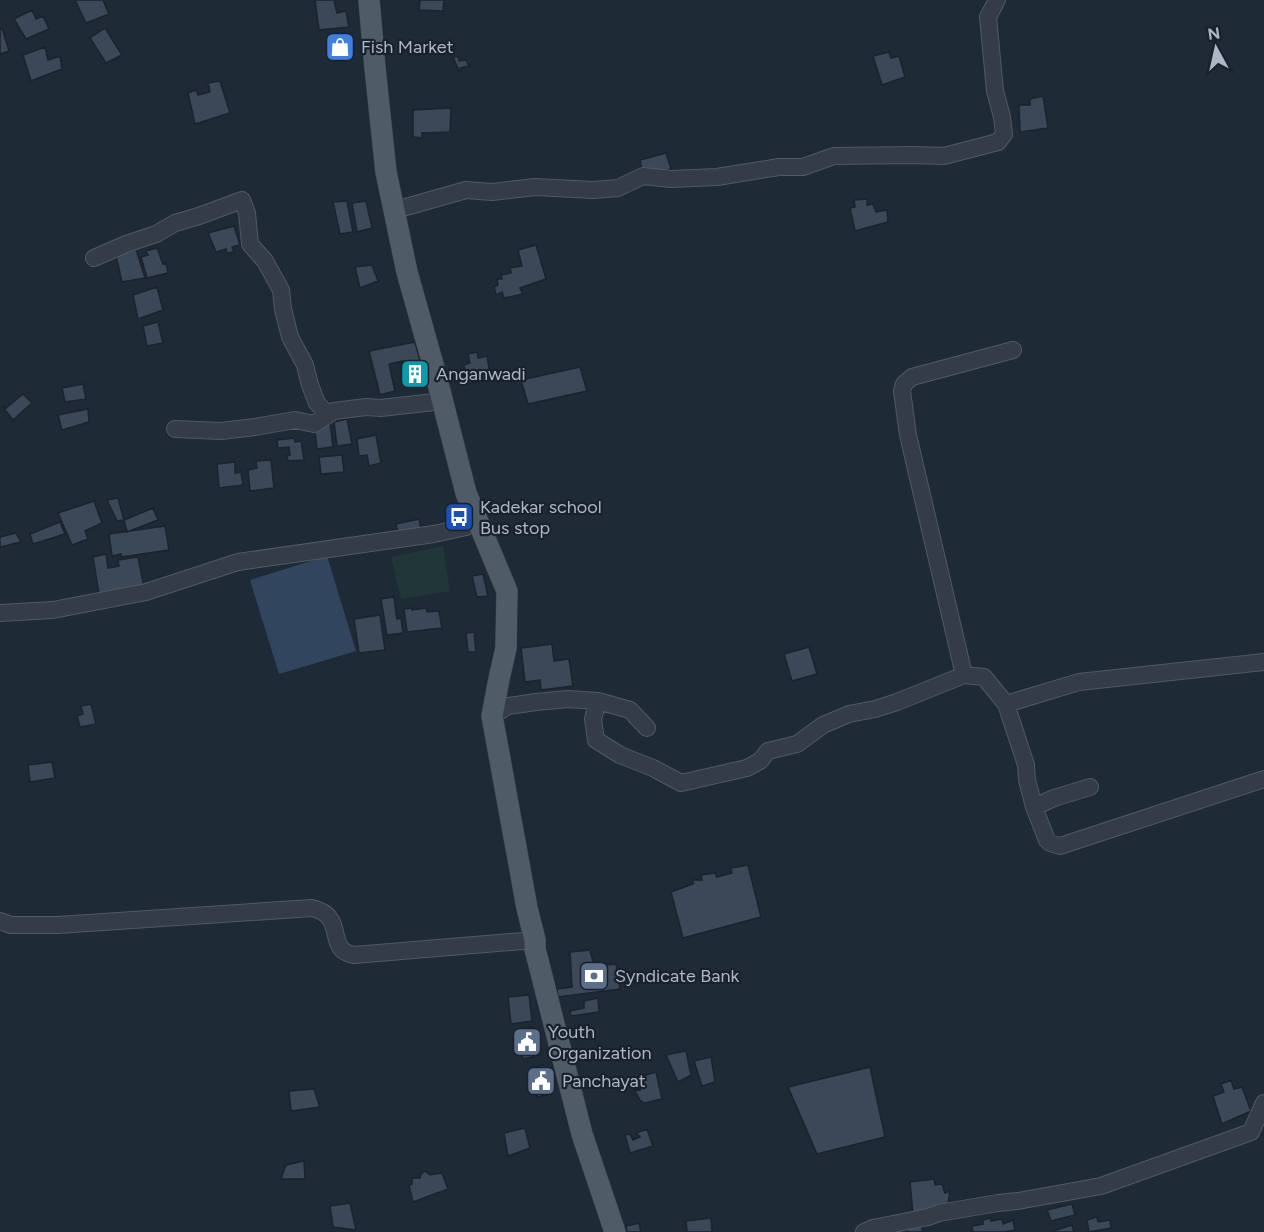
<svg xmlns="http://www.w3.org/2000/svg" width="1264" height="1232" viewBox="0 0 1264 1232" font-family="Figtree,sans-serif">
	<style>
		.green { fill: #213638 }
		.water { fill: #32455f }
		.building { fill: #3b4857; stroke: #1a232e; stroke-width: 1.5 }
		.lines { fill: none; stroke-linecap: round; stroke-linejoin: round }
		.minor-casing { stroke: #505965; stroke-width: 18 }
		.major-casing { stroke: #3c4551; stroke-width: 22 }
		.minor { stroke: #333c47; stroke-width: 16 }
		.major { stroke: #505b68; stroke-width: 21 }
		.labels { text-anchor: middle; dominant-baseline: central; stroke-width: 4.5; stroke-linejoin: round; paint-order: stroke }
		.poi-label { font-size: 18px; fill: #adb6c4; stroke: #18212c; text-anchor: start }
	</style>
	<rect width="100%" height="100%" fill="#1f2a37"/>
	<path class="green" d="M443,546L450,591L401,599L391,557Z"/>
	<path class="water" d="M327,556L356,651L279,674L250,580Z"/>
	<path class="building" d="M75,0H103L109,14L86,23Z
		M315,0H334L337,13L346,11L349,27L319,30Z
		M420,0H444L443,11L419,10Z
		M32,10L36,19L43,16L49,29L26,39L14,19Z
		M2,28L9,51L0,54V30Z
		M105,28L122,55L106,63L90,38Z
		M45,47L48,60L60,56L62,69L31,81L23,55Z
		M889,52L891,58L899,56L905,77L882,85L873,56Z
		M458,56L459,61L466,60L469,66L460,68L461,70L459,71L453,57Z
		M220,81L230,113L195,124L188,93L196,90L198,95L210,92L208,83Z
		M1043,96L1048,128L1020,132L1019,105H1030V99Z
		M451,108L450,132L422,133V138L413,137V110Z
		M666,153L671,169L643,176L640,160Z
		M867,199V205L873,204L876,212L887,210L888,222L855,231L850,208L855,207L854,200Z
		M347,201L353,232L340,234L333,202Z
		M366,201L372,228L357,232L352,203Z
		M234,226L240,245L232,247L234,252L227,253L226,249L216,252L208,233Z
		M536,245L546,279L520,288L523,294L504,298L502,292L496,295L494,287L498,285L497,279H502L501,275L511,273L510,268L522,266L518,250Z
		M157,248L163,264L166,263L168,273L147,278L141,257L148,255L146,251Z
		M136,249L145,278L122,282L116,256Z
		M372,265L378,281L360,288L355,267Z
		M157,287L163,310L138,319L133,295Z
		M158,322L163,343L147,346L143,326Z
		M415,342L426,383L410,387L403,361L389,364L395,391L380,395L369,351Z
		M477,352L478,358L487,356L491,379L467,384L464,365L470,363L468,354Z
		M580,367L587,391L528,404L521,380Z
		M83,384L86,399L65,402L62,388Z
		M23,394L32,403L13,420L2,406L6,408Z
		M88,409L89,422L62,430L58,415Z
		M347,419L352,444L337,446L334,422Z
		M330,422L333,447L317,449L314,424Z
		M376,435L381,463L369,466L367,455L359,456L357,439Z
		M294,438L295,442L301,441L304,460L288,461L287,456L290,455L289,447L278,448L277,440Z
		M342,455L344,472L321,474L319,457Z
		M271,460L274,488L250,491L248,470L257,468L256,461Z
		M235,462V473L241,472L243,485L219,488L217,464Z
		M118,498L124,520L117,521L107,500Z
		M94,501L102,523L85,531L88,539L72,545L58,513Z
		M153,508L158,520L127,532L124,520Z
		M419,519L422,534L399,538L396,524Z
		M60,522L65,534L33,544L30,534Z
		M165,526L169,550L121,557V554L112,556L109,534Z
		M16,533L21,542L0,547V537Z
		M106,554L108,568L119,566L118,560L138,557L144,587L99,594L93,557Z
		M483,574L488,596L477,597L472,576Z
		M394,597L397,619L401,618L403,633L387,635L381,599Z
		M412,608V610L426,608L427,612L439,611L442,628L407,632L404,609Z
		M380,615L385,650L359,653L354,619Z
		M474,632L476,652H468L466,633Z
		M552,644L554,661L569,659L573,686L541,690L540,680L525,682L521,648Z
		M809,647L817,674L792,681L784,654Z
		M91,704L96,724L80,727L77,716L83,714L81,706Z
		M52,762L55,778L30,782L28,765Z
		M748,865L761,917L683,938L671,892L693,884V880H702L701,875L715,873L717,877L732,873L731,868Z
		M590,950L594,966L616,964L620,989L558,997L557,989L572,987L570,952Z
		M529,995L532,1021L511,1024L508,997Z
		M598,998L599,1012L571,1016L570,1011L584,1008V1001Z
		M532,1027L541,1055L523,1059L515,1030Z
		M686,1051L691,1075L678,1082L666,1055Z
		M711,1057L715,1082L702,1086L694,1061Z
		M544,1065L551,1094L537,1097L531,1068Z
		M870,1067L885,1137L817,1154L788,1087Z
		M656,1072L662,1099L644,1103L640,1100L634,1089L640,1090L639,1077Z
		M1231,1080L1234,1089L1242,1087L1251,1111L1222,1124L1213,1096L1224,1092L1221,1084Z
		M314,1089L320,1107L291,1111L289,1091Z
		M525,1128L530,1148L508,1156L504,1133Z
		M647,1129L653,1146L630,1153L625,1135L630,1134L633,1140L640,1137L636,1133Z
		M304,1161L305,1179H281L286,1165Z
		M425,1171L430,1175L442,1173L448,1189L413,1202L409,1186L412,1184V1178H420L421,1174Z
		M934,1179L935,1185L942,1184L945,1193L950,1191L948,1204L913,1214L910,1182Z
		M350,1203L356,1230L333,1227L330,1206Z
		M1072,1204L1075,1215L1051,1221L1047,1210Z
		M1097,1217L1098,1222L1110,1220L1111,1228L1089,1232L1087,1220Z
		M711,1218L712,1232H687L686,1221Z
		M991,1218V1221L1002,1219L1003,1224L1013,1220L1015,1230L1004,1232H973L972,1226L983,1224V1220Z
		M920,1221L923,1232H908L906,1224Z
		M639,1223L641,1232H627L626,1226Z
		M1072,1225L1074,1232H1050Z"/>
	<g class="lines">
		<g class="minor-casing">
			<path id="minor" d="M394,208L406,207L466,190L492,192L535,187L593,190L618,188L643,176L671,179L717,177L779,167H803L834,156L913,155L944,156L998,142L1004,134L1002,117L995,91L988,17L997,0
				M94,258L126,244L156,234L175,223L199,216L242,200L247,213L250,244L265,261L281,290L283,309L290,337L305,365L310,385L317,403L328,415
				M175,429L221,431L255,427L295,420L314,424L334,411L366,407L381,408L443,401
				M0,613L53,610L146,592L238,562L434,534L466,527L477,518
				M964,675L908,435L902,391L904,384L912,377L1013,350
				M598,701L593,719L596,740L620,755L653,768L681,783L747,768L760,761L768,751L797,744L823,725L849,714L875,709L897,702L964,675L984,677L1006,704L1026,765L1027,780L1034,807L1054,798L1090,787
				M1006,704L1079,682L1264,662
				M492,716L508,706L536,702L568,699L598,701L630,710L647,728
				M1034,807L1047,840L1050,843L1060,846L1264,779
				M0,921L11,925H58L312,908C348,916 324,950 354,955L535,940
				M864,1232L873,1228L928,1217L939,1213L998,1203L1018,1201L1101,1186L1251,1132L1264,1103"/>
		</g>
		<g class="major-casing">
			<path id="major" d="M369,0L375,68L386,172L407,272L434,368L466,493L507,591L506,648L499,679L492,716L527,908L535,940V949L582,1134L615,1232"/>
		</g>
		<use href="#minor" class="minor"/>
		<use href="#major" class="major"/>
	</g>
	<defs>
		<g id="shop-square" transform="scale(1.5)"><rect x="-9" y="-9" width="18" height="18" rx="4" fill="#3f7fe0" stroke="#18212c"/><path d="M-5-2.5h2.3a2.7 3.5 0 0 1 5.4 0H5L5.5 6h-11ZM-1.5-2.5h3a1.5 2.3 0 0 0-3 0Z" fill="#fff"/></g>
		<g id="building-square" transform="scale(1.5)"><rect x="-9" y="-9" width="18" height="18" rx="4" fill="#0f9aa8" stroke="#18212c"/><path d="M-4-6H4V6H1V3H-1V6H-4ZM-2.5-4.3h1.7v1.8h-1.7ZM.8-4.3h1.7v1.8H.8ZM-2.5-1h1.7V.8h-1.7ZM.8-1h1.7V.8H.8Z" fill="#fff"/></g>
		<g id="bus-square" transform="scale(1.5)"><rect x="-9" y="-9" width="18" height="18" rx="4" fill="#1a4fb4" stroke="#18212c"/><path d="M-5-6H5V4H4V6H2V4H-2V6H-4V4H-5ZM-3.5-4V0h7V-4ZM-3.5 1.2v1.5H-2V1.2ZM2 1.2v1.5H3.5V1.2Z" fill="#fff"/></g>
		<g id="bank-square" transform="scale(1.5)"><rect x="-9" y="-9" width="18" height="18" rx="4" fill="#5c6f8a" stroke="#18212c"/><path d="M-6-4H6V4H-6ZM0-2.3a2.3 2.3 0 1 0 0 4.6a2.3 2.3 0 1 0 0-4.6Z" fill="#fff"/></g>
		<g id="civic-square" transform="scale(1.5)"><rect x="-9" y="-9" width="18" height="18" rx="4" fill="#5c6f8a" stroke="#18212c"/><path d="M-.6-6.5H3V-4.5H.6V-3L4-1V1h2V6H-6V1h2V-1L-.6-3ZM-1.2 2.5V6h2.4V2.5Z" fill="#fff"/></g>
	</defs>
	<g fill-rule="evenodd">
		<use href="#shop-square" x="340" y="47"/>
		<use href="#building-square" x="415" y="374"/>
		<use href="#bus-square" x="459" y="517"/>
		<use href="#bank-square" x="594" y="976"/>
		<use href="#civic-square" x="527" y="1042"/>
		<use href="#civic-square" x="541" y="1081"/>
	</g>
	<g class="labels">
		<g class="poi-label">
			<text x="361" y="47">Fish Market</text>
			<text x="436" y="374">Anganwadi</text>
			<text x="480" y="507">Kadekar school<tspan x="480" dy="21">Bus stop</tspan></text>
			<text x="615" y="976">Syndicate Bank</text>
			<text x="548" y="1032">Youth<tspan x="548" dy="21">Organization</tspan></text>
			<text x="562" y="1081">Panchayat</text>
		</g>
	</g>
	<g transform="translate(1216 48) rotate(352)" stroke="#18212c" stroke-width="4.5" paint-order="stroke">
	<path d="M0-4.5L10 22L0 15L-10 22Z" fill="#adb6c4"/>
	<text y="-9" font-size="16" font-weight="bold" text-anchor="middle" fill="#adb6c4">N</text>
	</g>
</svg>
